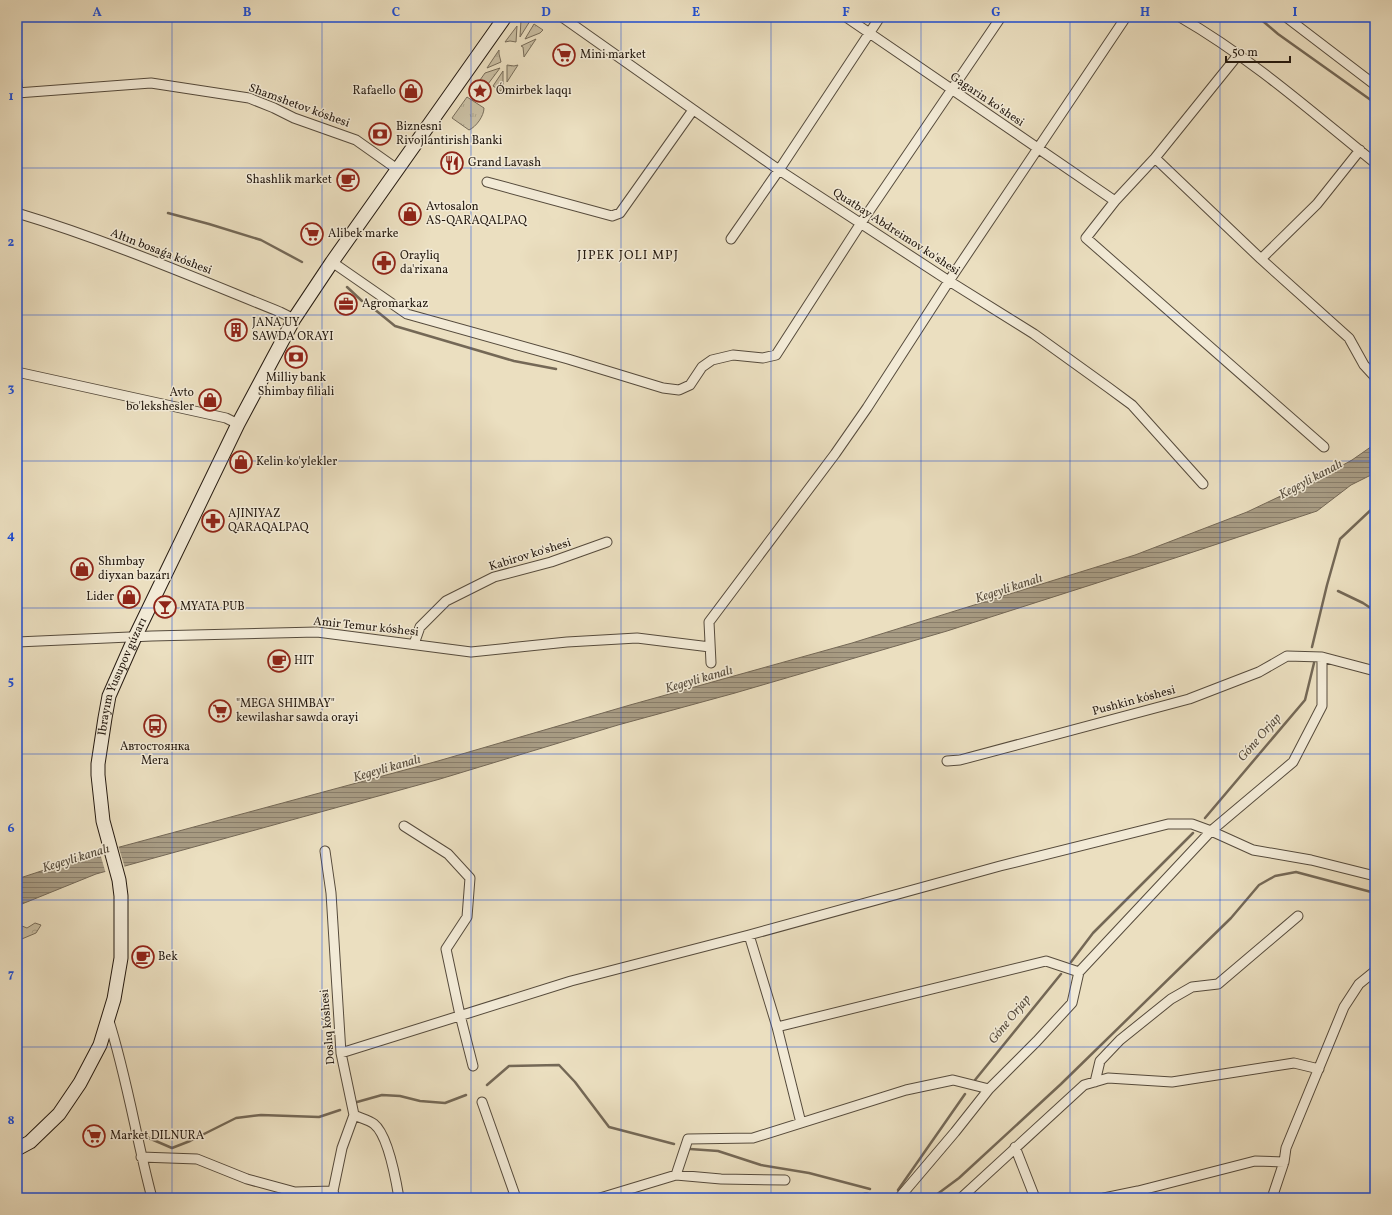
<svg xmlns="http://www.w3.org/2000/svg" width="1392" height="1215" viewBox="0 0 1392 1215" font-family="Vollkorn,serif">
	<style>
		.grass { fill: url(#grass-tufts); stroke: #776c59 }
		.forest { fill: url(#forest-crowns); stroke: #776c59 }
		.water { fill: url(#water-rules); stroke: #746856 }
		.pier { fill: #ebdfc0 }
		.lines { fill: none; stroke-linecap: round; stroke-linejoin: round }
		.stream { stroke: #746856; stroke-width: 2.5 }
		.street-casing { stroke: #564b3c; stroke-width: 11 }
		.secondary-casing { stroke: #251a10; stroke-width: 15 }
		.street { stroke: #f2ead6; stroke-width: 9 }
		.secondary { stroke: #f2ead6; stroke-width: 13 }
		.grid { fill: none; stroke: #1d4ed8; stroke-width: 1; stroke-opacity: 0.55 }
		.labels { text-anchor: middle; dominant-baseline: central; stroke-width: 3; stroke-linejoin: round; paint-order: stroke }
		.poi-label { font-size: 12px; fill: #251a10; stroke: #f2ead6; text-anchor: start }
		.street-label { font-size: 12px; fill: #251a10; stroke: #f2ead6 }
		.neighbourhood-label { font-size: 13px; letter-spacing: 1px; fill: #251a10; stroke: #f2ead6 }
		.water-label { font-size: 13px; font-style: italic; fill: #594e3e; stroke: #f2ead6 }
		.neatline { fill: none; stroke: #1d4ed8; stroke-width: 1.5 }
		.grid-label { font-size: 13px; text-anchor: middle; font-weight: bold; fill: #1d4ed8 }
	</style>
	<defs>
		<pattern id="grass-tufts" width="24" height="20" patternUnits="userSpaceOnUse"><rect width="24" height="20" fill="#c9bea2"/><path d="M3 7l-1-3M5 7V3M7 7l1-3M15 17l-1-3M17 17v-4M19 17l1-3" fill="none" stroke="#aca38a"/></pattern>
		<pattern id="forest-crowns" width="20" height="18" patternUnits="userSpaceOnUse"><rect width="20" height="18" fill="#c9bea2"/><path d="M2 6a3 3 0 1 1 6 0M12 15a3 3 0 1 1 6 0" fill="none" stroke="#aca38a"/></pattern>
		<pattern id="water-rules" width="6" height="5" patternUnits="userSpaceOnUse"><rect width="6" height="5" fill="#a89c84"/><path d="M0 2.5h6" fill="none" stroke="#897e6b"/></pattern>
	</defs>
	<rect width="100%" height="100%" fill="#ebdfc0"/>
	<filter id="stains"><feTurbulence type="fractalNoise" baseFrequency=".005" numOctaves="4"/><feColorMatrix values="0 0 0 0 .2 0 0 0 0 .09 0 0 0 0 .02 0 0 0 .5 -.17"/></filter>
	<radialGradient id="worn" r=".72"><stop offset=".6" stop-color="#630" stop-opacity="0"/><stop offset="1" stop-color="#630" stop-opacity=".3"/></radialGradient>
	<path class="grass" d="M523,17L530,21L520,37L521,20Z
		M534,24L543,30L540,33L525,39Z
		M517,26L516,42L510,41L505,42Z
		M536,39L524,57L523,47L521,46Z
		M499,50V54L501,62L487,68Z
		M507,65L514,66L518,65L507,82Z
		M500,68L488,84L480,80L485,73Z
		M503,71V87L501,91L493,86Z
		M467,97L484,108C484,116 476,127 469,130L452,118Z"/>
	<path class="forest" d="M35,923L41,925L36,933L17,941V924L27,928Z"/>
	<path class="water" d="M1375,444V473L1351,485L1317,511L1178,557L947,631L735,693L618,725L440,779L96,874L17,906V879L90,855L438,761L630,705L852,643L1135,555L1247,512L1327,474L1352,460Z"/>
	<path class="pier" d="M118,845L125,868L106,874L99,850Z"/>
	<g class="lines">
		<path class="stream" d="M1258,17L1278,34L1375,103
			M168,213L209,224L261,240L302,262
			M347,287L362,301
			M368,304L395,326L514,361L556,369
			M1338,591L1363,603L1375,611
			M1312,647L1327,585L1340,539L1375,506
			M1205,818L1305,700L1314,663
			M1071,962L1093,933L1193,833
			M975,1080L1061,974
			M487,1085L509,1066L559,1065L575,1082L609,1127L674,1144
			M357,1102L382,1095L400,1096L420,1101L445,1103L466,1095
			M144,1136L172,1148L190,1141L236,1118L261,1115L319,1117L340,1110
			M690,1149L718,1151L761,1165L809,1173L870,1189
			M898,1190L965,1094
			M932,1198L959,1178L1061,1084L1231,918L1259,885L1275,876L1296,872L1375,893"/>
		<g class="street-casing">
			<path id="street" d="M562,17L779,170L949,281L1034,334L1109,388L1132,405L1203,484
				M846,17L1115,201
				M1180,17C1251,58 1312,112 1375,163
				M1286,17L1375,85
				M1238,55L1155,158L1115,201L1086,238L1324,447
				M17,81L18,93
				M17,93L151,83L249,98L274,108L294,118L356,140L397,169
				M1155,158L1261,259L1349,338L1364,365L1375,377
				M487,182L612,216L620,213L693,110
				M17,213C107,240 193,277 280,312L294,319
				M731,239L779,170L880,17
				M1261,259L1317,204L1360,150
				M332,262L407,314L568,359L663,388L679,390L690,385L702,367L712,360L733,355L763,358L776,355L861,223L1001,17
				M17,372L226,418L238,424
				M17,642L152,636L317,632L471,652L567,642L637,638L710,647
				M414,644L420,627L446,601L494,577L551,562L607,542
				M711,663L709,622L835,454L867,408L949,281L1126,17
				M947,761L960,760L1189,699L1259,672L1287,656L1322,657L1375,671
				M404,826L448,854L470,878L467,917L446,949L460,1015L473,1066
				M325,851L331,893L341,1053L354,1115L342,1148L333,1191L335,1198
				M749,935L777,1027L801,1123
				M108,1018C127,1077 136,1138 152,1198
				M777,1027L1046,961L1079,972
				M341,1053L571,981L749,935L1000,866L1168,824H1192L1211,831L1253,850L1311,860L1375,876
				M1095,1082L1100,1061L1120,1040L1171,999L1192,987L1218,984L1298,916
				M482,1102L516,1198
				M354,1115C360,1118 369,1120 374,1124C388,1135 396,1180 399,1198
				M1015,1147L1035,1198
				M141,1157L197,1159L247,1179L295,1192L333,1191
				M676,1175L688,1139L753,1138L906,1090L953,1080L989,1089
				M600,1198L676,1175L721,1179L785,1180
				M865,1198H867
				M899,1198L955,1132L989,1089L1037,1041L1072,1003L1079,972L1211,831L1293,762L1322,706V657
				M961,1198L1084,1085L1108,1078L1172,1082L1294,1063L1319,1069
				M1104,1198L1138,1191L1255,1161L1284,1162
				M1272,1198L1284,1162L1286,1148L1344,1007L1359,984L1375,971"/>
		</g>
		<g class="secondary-casing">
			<g id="secondary">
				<path id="s1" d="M17,1149L30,1142L59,1114L80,1083L100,1045L114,999L121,958V896L119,880L103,821L98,775V764L105,718L109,696L135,637L238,424L294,319L332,262L505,17"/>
			</g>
		</g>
		<use href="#street" class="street"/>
		<use href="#secondary" class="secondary"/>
	</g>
	<path class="grid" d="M172,17V1198M322,17V1198M471,17V1198M621,17V1198M771,17V1198M921,17V1198M1070,17V1198M1220,17V1198M17,168H1375M17,315H1375M17,461H1375M17,608H1375M17,754H1375M17,900H1375M17,1047H1375"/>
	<defs>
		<g id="supermarket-ring" transform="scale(1.15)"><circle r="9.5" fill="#f2ead6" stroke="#8f2418" stroke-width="1.5"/><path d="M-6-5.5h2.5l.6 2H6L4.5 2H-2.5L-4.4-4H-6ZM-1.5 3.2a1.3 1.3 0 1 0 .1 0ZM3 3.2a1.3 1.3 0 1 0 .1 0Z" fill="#8f2418"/></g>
		<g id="shop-ring" transform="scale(1.15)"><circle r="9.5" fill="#f2ead6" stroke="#8f2418" stroke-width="1.5"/><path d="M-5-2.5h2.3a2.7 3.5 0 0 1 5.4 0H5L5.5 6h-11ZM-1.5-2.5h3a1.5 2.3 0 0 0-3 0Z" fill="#8f2418"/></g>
		<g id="sight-ring" transform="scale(1.15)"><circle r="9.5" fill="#f2ead6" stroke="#8f2418" stroke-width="1.5"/><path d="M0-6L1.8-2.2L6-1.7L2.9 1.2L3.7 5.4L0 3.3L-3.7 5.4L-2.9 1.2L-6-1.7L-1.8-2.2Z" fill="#8f2418"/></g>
		<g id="bank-ring" transform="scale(1.15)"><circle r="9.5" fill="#f2ead6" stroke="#8f2418" stroke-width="1.5"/><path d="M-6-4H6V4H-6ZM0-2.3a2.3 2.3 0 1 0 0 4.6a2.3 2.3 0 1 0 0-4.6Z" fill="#8f2418"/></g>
		<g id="restaurant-ring" transform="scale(1.15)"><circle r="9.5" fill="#f2ead6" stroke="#8f2418" stroke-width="1.5"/><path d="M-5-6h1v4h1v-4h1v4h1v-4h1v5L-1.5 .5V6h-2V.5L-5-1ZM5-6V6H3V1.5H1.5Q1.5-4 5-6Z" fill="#8f2418"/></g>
		<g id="cafe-ring" transform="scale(1.15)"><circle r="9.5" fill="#f2ead6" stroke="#8f2418" stroke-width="1.5"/><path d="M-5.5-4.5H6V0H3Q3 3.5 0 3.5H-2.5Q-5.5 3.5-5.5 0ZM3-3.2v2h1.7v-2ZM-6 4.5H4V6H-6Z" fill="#8f2418"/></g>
		<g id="pharmacy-ring" transform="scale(1.15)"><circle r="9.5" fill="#f2ead6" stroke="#8f2418" stroke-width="1.5"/><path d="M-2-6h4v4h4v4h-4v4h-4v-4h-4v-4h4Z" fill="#8f2418"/></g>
		<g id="office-ring" transform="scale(1.15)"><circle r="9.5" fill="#f2ead6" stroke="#8f2418" stroke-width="1.5"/><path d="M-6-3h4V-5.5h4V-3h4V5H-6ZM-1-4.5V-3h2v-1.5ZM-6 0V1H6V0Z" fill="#8f2418"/></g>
		<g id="building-ring" transform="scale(1.15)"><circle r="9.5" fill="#f2ead6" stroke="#8f2418" stroke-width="1.5"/><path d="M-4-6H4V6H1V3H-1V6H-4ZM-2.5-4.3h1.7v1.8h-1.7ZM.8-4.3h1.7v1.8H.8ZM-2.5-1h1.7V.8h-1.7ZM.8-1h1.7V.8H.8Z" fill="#8f2418"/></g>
		<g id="bar-ring" transform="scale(1.15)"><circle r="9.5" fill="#f2ead6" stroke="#8f2418" stroke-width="1.5"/><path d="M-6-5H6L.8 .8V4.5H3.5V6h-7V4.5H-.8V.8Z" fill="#8f2418"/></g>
		<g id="bus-ring" transform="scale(1.15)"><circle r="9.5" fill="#f2ead6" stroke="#8f2418" stroke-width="1.5"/><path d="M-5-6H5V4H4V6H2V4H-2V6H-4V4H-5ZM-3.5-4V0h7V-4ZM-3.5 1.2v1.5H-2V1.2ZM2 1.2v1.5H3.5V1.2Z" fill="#8f2418"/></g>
	</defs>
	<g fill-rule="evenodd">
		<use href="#supermarket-ring" x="564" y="55"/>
		<use href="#shop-ring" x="411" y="91"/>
		<use href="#sight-ring" x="480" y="91"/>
		<use href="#bank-ring" x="380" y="134"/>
		<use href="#restaurant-ring" x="452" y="163"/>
		<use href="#cafe-ring" x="348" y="180"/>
		<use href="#shop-ring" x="410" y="214"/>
		<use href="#supermarket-ring" x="312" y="234"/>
		<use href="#pharmacy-ring" x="384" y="263"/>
		<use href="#office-ring" x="346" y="304"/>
		<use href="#building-ring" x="236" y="330"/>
		<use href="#bank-ring" x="296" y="357"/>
		<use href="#shop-ring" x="210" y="400"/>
		<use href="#shop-ring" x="241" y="462"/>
		<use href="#pharmacy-ring" x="213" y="521"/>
		<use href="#shop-ring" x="82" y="569"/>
		<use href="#shop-ring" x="129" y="597"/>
		<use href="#bar-ring" x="165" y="607"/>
		<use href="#cafe-ring" x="279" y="661"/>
		<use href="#supermarket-ring" x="220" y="711"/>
		<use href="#bus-ring" x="155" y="726"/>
		<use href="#cafe-ring" x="143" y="957"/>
		<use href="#supermarket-ring" x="94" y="1136"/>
	</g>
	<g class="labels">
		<g class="poi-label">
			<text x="580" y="55">Mini market</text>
			<text x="396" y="91" text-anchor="end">Rafaello</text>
			<text x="496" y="91">Ómirbek laqqı</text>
			<text x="396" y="127">Biznesni<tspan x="396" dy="14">Rivojlantirish Banki</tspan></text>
			<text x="468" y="163">Grand Lavash</text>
			<text x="332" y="180" text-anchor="end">Shashlik market</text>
			<text x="426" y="207">Avtosalon<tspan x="426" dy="14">AS-QARAQALPAQ</tspan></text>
			<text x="328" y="234">Alibek marke</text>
			<text x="400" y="256">Orayliq<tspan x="400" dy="14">da'rixana</tspan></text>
			<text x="362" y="304">Agromarkaz</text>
			<text x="252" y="323">JANA UY<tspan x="252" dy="14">SAWDA ORAYI</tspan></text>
			<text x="296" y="378" text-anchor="middle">Milliy bank<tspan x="296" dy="14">Shimbay filiali</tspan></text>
			<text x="194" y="393" text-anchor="end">Avto<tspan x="194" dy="14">bo'lekshesler</tspan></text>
			<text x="256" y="462">Kelin ko'ylekler</text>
			<text x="228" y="514">AJINIYAZ<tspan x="228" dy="14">QARAQALPAQ</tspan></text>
			<text x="98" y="562">Shımbay<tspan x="98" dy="14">diyxan bazarı</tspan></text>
			<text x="114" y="597" text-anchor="end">Lider</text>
			<text x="180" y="607">MYATA PUB</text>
			<text x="294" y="661">HIT</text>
			<text x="236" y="704">"MEGA SHIMBAY"<tspan x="236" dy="14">kewilashar sawda orayi</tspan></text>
			<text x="155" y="747" text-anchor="middle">Автостоянка<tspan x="155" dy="14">Мега</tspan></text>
			<text x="158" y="957">Bek</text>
			<text x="110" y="1136">Market DILNURA</text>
		</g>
		<g class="street-label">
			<text transform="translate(987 100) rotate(34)">Gagarin ko'shesi</text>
			<text transform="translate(299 106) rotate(20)">Shamshetov kóshesi</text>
			<text transform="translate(896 232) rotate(33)">Quatbay Abdreimov ko'shesi</text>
			<text transform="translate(161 252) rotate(21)">Altın bosaǵa kóshesi</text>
			<text transform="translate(530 555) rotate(-17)">Kabirov ko'shesi</text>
			<text transform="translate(366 627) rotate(6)">Amir Temur kóshesi</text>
			<text stroke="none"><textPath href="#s1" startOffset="513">Ibrayım Yusupov gúzarı</textPath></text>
			<text transform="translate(1134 701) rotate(-15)">Pushkin kóshesi</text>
			<text transform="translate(328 1027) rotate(-95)">Doslıq kóshesi</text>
		</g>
		<g class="neighbourhood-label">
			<text x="628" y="256">JIPEK JOLI MPJ</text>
		</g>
		<g class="water-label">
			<text transform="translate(1311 480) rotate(-28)">Kegeyli kanalı</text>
			<text transform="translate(1009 589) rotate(-18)">Kegeyli kanalı</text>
			<text transform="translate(699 680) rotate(-16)">Kegeyli kanalı</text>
			<text transform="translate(1260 738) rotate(-49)">Góne Orjap</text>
			<text transform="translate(387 769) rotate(-16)">Kegeyli kanalı</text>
			<text transform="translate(76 859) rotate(-17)">Kegeyli kanalı</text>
			<text transform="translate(1010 1020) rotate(-51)">Góne Orjap</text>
		</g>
	</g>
	<rect width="1392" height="1215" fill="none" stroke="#ebdfc0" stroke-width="44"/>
	<path d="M1226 56v6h64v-6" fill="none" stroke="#251a10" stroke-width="2"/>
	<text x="1232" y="56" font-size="12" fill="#251a10" stroke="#f2ead6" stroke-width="3" paint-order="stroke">50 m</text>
	<rect x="22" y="22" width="1348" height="1171" class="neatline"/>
	<g class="grid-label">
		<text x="97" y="16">A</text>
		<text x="247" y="16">B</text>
		<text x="396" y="16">C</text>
		<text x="546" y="16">D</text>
		<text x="696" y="16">E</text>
		<text x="846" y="16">F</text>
		<text x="996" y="16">G</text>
		<text x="1145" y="16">H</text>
		<text x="1295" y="16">I</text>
		<text x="11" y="100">1</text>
		<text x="11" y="246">2</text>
		<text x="11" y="392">3</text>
		<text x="11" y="539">4</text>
		<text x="11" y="685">5</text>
		<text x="11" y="832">6</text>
		<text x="11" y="978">7</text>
		<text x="11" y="1124">8</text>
	</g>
	<rect width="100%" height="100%" filter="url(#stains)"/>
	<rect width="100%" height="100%" fill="url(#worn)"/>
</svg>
